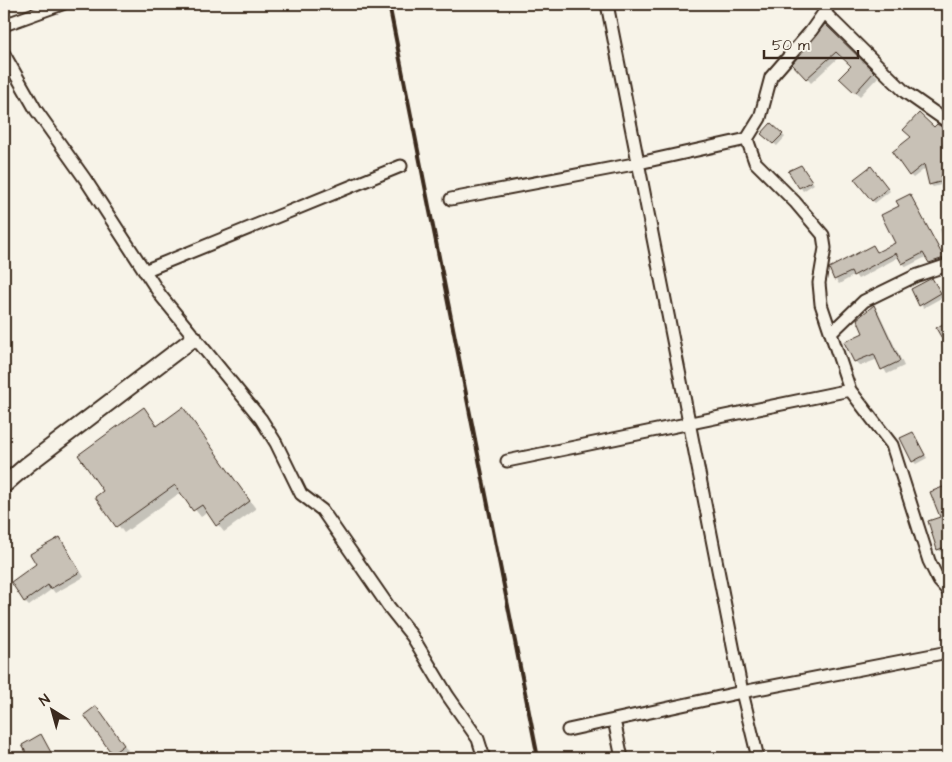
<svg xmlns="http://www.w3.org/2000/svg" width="952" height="762" viewBox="0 0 952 762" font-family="'Architects Daughter',sans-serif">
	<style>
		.shadow { fill: #0003 }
		.building { fill: #c8c1b6; stroke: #3b2a1e }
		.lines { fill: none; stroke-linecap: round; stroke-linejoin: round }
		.street-casing { stroke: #3b2a1e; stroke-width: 15 }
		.secondary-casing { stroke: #3b2a1e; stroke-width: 19 }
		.street { stroke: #f7f3e8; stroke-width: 11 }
		.secondary { stroke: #f7f3e8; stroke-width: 15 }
		.rail { stroke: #3b2a1e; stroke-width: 4 }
	</style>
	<rect width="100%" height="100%" fill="#f7f3e8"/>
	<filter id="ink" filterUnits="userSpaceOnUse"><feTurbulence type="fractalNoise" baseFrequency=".02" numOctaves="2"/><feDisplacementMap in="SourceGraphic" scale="10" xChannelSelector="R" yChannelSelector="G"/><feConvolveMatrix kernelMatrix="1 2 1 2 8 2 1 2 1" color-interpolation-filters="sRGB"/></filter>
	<g filter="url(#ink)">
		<path class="shadow" d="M825,26L878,77L860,96L841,78L853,66L841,55L811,83L794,64Z
			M771,125L785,137L777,146L763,134Z
			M937,125L948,133V177L943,179L945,184L933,187L930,184L926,168L913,178L910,175Z
			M803,170L814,184L803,191L790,171Z
			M874,170L890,191L875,203L872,200Z
			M910,195L945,259L947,258L940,229L948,224V262L934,267L926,257L906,267L899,257L858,279L855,275L839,284L830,271L872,246L878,253L897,244L901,207Z
			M935,283L943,297L923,308L913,289Z
			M874,307L878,311L904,366L887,374L878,359L860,366L855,361Z
			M144,409L158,426L183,409L256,509L224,532L208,512L201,517L181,492L124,533L97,497L105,491Z
			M913,433L927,458L916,464L913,461Z
			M948,486V550L941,552L938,549L942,518L932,493Z
			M60,538L84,577L55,593L52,589L29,606L24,601L38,564Z
			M96,708L128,750L118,758L113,753Z"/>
		<path class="building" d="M825,24L874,72L855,93L839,78L851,66L836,52L806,79L792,64Z
			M919,113L934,127L937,124L948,131L946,139L948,172L941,176L943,181L929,185L924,164L909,176L892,152L911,137L903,130Z
			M771,123L783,134L773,144L761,134Z
			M801,165L812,181L799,188L788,171Z
			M871,166L888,188L872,201L854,179Z
			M910,194L944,258L929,263L923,253L902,264L896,253L853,276L851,272L834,280L829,268L873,245L877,252L895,243L881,215L899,206L896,201Z
			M932,278L941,293L919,306L911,289Z
			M874,305L900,361L881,370L874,354L854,362L844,342L863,333L857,319Z
			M948,321V349L936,328Z
			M144,407L157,426L183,407L250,501L216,526L202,505L193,511L175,485L116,527L95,497L103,491L78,455Z
			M913,432L925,455L912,462L900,438Z
			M948,485V546L937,550L928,521L940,517L930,492Z
			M60,537L80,572L50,589L48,585L24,602L11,582L36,564L30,554Z
			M96,706L124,745L112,754L84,715Z
			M41,734L54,758H29L22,745Z"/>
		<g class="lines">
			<g class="street-casing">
				<path id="street" d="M607,4L742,692L758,758
					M824,12L905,92L948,122
					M4,25L62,4
					M4,54L36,110L85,179L161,296L261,419L276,443L301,494L322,510L389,607L412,636L448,696L478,739L484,758
					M747,139L755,162L795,202L823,235L825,248L819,283L821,304L850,390L892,445L929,561L939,581L948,591
					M451,199L639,163L747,139L760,118L771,77L811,31L830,4
					M144,271L401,166
					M831,333L864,301L915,276L948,265
					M507,461L850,390
					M614,720L622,758
					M568,730L742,692L948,652"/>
			</g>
			<g class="secondary-casing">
				<path id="secondary" d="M4,485L27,465L194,338"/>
			</g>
			<use href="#street" class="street"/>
			<use href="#secondary" class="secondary"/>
			<path class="rail" d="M389,4L538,758"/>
		</g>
	</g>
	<rect width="952" height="762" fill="none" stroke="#f7f3e8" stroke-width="20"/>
	<rect x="10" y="10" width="932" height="742" fill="none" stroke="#3b2a1e" stroke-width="2" filter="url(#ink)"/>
	<g transform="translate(52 710) rotate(323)" stroke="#f7f3e8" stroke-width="4" paint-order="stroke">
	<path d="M0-4L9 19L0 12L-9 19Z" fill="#3b2a1e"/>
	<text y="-8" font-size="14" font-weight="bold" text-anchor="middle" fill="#3b2a1e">N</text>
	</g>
	<path d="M764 50v8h94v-8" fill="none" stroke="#3b2a1e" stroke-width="2.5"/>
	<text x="772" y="50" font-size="15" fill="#3b2a1e" stroke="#f7f3e8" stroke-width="4" paint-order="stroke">50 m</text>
</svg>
